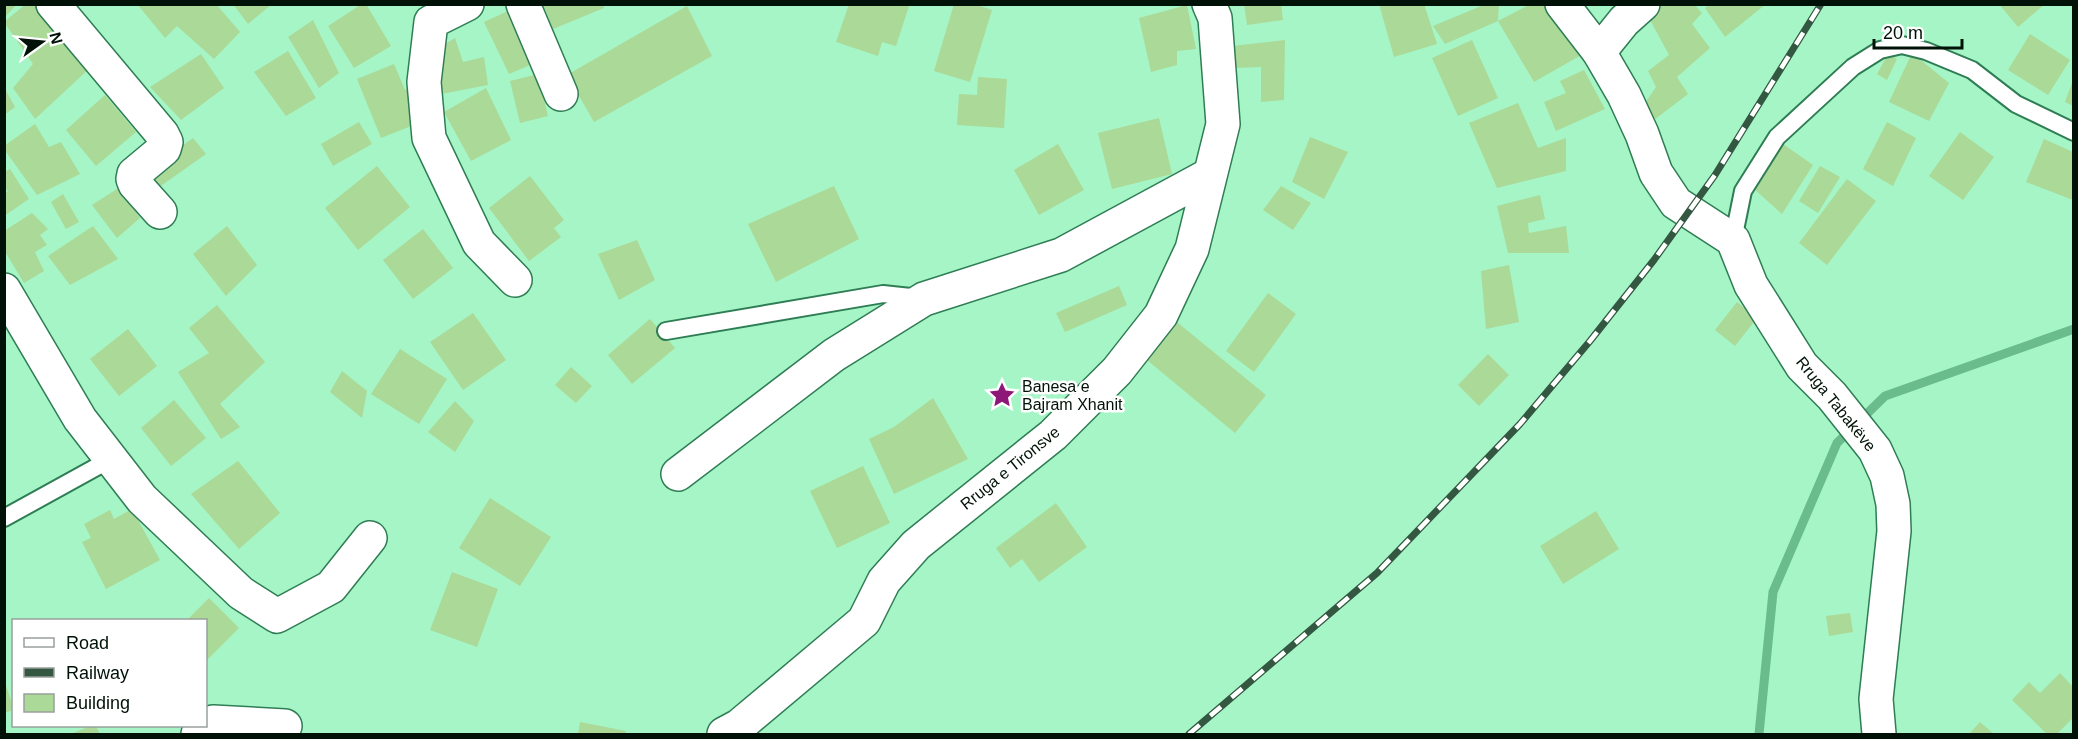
<svg xmlns="http://www.w3.org/2000/svg" width="2078" height="739" viewBox="0 0 2078 739" font-family="Helvetica,sans-serif">
	<style>
		.lines { fill: none; stroke-linecap: round; stroke-linejoin: round }
		.stream { stroke: #6abc8c; stroke-width: 9 }
		.building { fill: #aad998 }
		.lane-casing { stroke: #2e7d54; stroke-width: 20 }
		.street-casing { stroke: #2e7d54; stroke-width: 36 }
		.secondary-casing { stroke: #2e7d54; stroke-width: 36 }
		.lane { stroke: #fff; stroke-width: 16 }
		.street { stroke: #fff; stroke-width: 33 }
		.secondary { stroke: #fff; stroke-width: 33 }
		.rail-casing { stroke: #335741; stroke-width: 7 }
		.rail { stroke: #fff; stroke-width: 4.5; stroke-dasharray: 14; stroke-linecap: butt }
		.labels { text-anchor: middle; dominant-baseline: central; stroke-width: 5; stroke-linejoin: round; paint-order: stroke }
		.poi-label { font-size: 16px; fill: #001207; stroke: #fff; text-anchor: start }
		.street-label { font-size: 16px; fill: #001207; stroke: #fff }
	</style>
	<rect width="100%" height="100%" fill="#a6f5c6"/>
	<g class="lines">
		<path class="stream" d="M1759,734L1773,592L1837,443L1885,396L2074,329"/>
	</g>
	<path class="building" d="M4,4H17L4,18Z
		M26,4H40L91,67L35,119L13,88L33,64L4,22Z
		M137,4H216L240,32L214,59L177,26L165,38Z
		M233,4H272L248,24Z
		M362,4H366L391,46L354,68L328,26Z
		M543,4H603L604,8L553,29Z
		M849,4H904L909,6L896,46L882,42L878,56L836,42Z
		M954,4H974L992,10L970,82L934,71Z
		M1244,4H1281L1283,20L1247,25Z
		M1379,4H1424L1437,44L1394,57Z
		M1486,4H1499L1498,21L1445,44L1433,26Z
		M1531,4H1550L1583,54L1534,82L1498,21Z
		M1663,4H1694L1702,13L1692,24L1710,48L1677,77L1688,94L1654,120L1645,103L1656,87L1648,71L1669,55L1649,18Z
		M1710,4H1766L1725,37L1705,8Z
		M1999,4H2045L2018,27Z
		M1187,5L1196,49L1177,51V65L1151,72L1139,18Z
		M687,6L712,56L594,122L567,75Z
		M510,10L535,63L509,74L484,22Z
		M313,20L339,73L319,88L288,37Z
		M2030,34L2070,60L2048,95L2008,70Z
		M455,38L463,62L484,57L488,85L441,94L435,50Z
		M1285,40L1284,100L1261,102V67L1233,68L1232,46Z
		M1472,40L1498,98L1458,116L1432,58Z
		M288,51L316,98L286,116L254,72Z
		M1912,53L1949,83L1929,121L1889,102Z
		M201,54L224,88L181,120L150,87Z
		M1888,54L1897,59L1887,80L1877,74Z
		M394,64L405,90L411,87L424,121L381,138L357,79Z
		M1584,70L1605,109L1556,131L1544,102L1566,93L1560,81Z
		M538,74L548,116L520,123L510,81Z
		M978,77L1007,79L1004,128L957,125L959,94L977,95Z
		M2073,80V106L2065,102Z
		M4,87L15,107L4,115Z
		M486,88L511,140L471,161L444,112Z
		M105,95L136,132L96,166L66,130Z
		M1518,103L1538,148L1566,138V171L1497,188L1469,123Z
		M1159,118L1172,174L1112,189L1098,133Z
		M359,122L372,144L333,166L321,144Z
		M1887,122L1916,138L1893,186L1863,169Z
		M35,124L49,147L61,142L80,174L37,195L4,149V146Z
		M1960,132L1994,157L1963,200L1929,176Z
		M1310,137L1348,152L1324,199L1292,182Z
		M193,138L206,154L155,190L139,177Z
		M2044,139L2073,152V200L2026,182Z
		M1058,144L1084,190L1039,215L1014,170Z
		M1783,144L1813,165L1782,214L1753,188Z
		M377,166L410,207L358,250L325,208Z
		M1820,166L1840,177L1818,213L1799,201Z
		M10,169L29,199L4,216V194L8,191L4,187V172Z
		M530,176L564,220L554,228L561,237L529,261L489,208Z
		M1847,179L1876,201L1827,265L1799,243Z
		M834,186L859,239L776,282L748,224Z
		M1281,186L1311,203L1293,230L1263,210Z
		M120,187L140,218L117,238L92,205Z
		M63,194L79,222L66,229L51,202Z
		M1540,195L1545,219L1528,223L1529,233L1566,226L1569,253H1508L1497,206Z
		M32,213L48,229L40,235L47,245L35,252L44,271L24,283L4,250V231Z
		M93,226L118,259L70,285L48,256Z
		M227,226L257,265L226,296L193,254Z
		M423,229L453,268L413,299L383,260Z
		M637,240L655,280L619,300L598,254Z
		M1509,265L1519,322L1486,329L1481,271Z
		M1119,286L1127,305L1065,332L1056,313Z
		M1268,293L1296,314L1254,372L1226,351Z
		M1737,302L1757,318L1735,346L1715,330Z
		M217,305L265,362L220,404L240,427L221,439L178,372L209,353L189,328Z
		M473,313L506,360L463,390L430,342Z
		M1172,318L1266,395L1235,433L1141,355Z
		M650,319L675,348L632,384L608,355Z
		M128,329L157,366L119,396L90,359Z
		M400,349L447,379L419,424L371,394Z
		M1488,354L1509,375L1479,406L1458,385Z
		M571,367L592,386L576,403L555,385Z
		M342,371L367,391L362,418L330,392Z
		M933,398L968,459L894,494L869,439L894,427Z
		M174,400L206,438L171,466L141,428Z
		M455,401L474,421L455,452L428,432Z
		M238,461L280,513L239,549L191,494Z
		M863,466L890,523L837,548L810,491Z
		M490,498L551,537L520,586L459,548Z
		M1056,503L1087,547L1039,582L1022,559L1010,568L996,548Z
		M132,509L160,560L106,589L82,542L91,538L84,524L110,510L114,519Z
		M1596,511L1619,549L1563,584L1540,546Z
		M452,572L498,589L477,647L430,630Z
		M209,598L239,628L206,661V620H187Z
		M1850,613L1853,632L1829,636L1826,616Z
		M2060,673L2073,687V718L2057,734H2047L2012,700L2029,682L2040,693Z
		M5,682L14,710L4,713V682Z
		M580,722L626,731L625,734H578Z
		M1980,722L1994,734H1969Z
		M90,726H96L100,734H71Z"/>
	<g class="lines">
		<g class="lane-casing">
			<path id="lane" d="M1733,240L1743,191L1777,137L1853,67L1880,50L1902,45L1926,51L1972,70L2016,104L2074,132
				M666,331L883,294L920,298
				M4,518L111,459"/>
		</g>
		<g class="street-casing">
			<path id="street" d="M53,4L162,134L166,142L164,149L134,174L133,179L135,184L160,212
				M467,4L431,22L424,82L429,138L479,243L515,280
				M523,4L561,94
				M1599,52L1624,21L1643,4
				M4,290L80,419L142,499L241,593L277,616L331,587L370,538
				M678,474L834,355L924,299L1061,255L1209,175
				M198,734L213,722L285,726
				M724,734L739,726L864,621L884,581L916,545L1053,435L1117,371L1161,315L1192,249L1223,124L1215,18L1209,4"/>
		</g>
		<g class="secondary-casing">
			<path id="secondary" d="M1562,4L1599,52L1624,95L1642,134L1656,173L1676,203L1733,240L1751,285L1802,366L1832,396L1875,450L1887,476L1893,504L1894,531L1876,699L1879,734"/>
		</g>
		<use href="#lane" class="lane"/>
		<use href="#street" class="street"/>
		<use href="#secondary" class="secondary"/>
		<g class="rail-casing">
			<path id="rail" d="M1189,734L1377,573L1520,424L1590,341L1654,260L1715,175L1821,4"/>
		</g>
		<use href="#rail" class="rail"/>
	</g>
	<defs>
		<g id="sight-bare" transform="scale(2.07)"><path d="M0-6L1.8-2.2L6-1.7L2.9 1.2L3.7 5.4L0 3.3L-3.7 5.4L-2.9 1.2L-6-1.7L-1.8-2.2Z" fill="#8e1878" stroke="#fff" stroke-width="2.5" paint-order="stroke"/></g>
	</defs>
	<g fill-rule="evenodd">
		<use href="#sight-bare" x="1002" y="395"/>
	</g>
	<g class="labels">
		<g class="poi-label">
			<text x="1022" y="386">Banesa e<tspan x="1022" dy="18">Bajram Xhanit</tspan></text>
		</g>
		<g class="street-label">
			<text transform="translate(1836 404) rotate(51)">Rruga Tabakëve</text>
			<text transform="translate(1010 468) rotate(-39)">Rruga e Tironsve</text>
		</g>
	</g>
	<rect width="2078" height="739" fill="none" stroke="#001207" stroke-width="12"/>
	<rect x="12" y="619" width="195" height="108" fill="#ffffff" stroke="#99a09c" stroke-width="1.5"/>
	<rect x="24" y="638" width="30" height="9" fill="#ffffff" stroke="#99a09c" stroke-width="1.5"/>
	<text x="66" y="649" font-size="18" fill="#001207">Road</text>
	<rect x="24" y="668" width="30" height="9" fill="#335741" stroke="#99a09c" stroke-width="1.5"/>
	<text x="66" y="679" font-size="18" fill="#001207">Railway</text>
	<rect x="24" y="694" width="30" height="18" fill="#aad998" stroke="#99a09c" stroke-width="1.5"/>
	<text x="66" y="709" font-size="18" fill="#001207">Building</text>
	<g transform="translate(42 42) rotate(75)" stroke="#ffffff" stroke-width="4.5" paint-order="stroke">
	<path d="M0-4.5L10 22L0 15L-10 22Z" fill="#001207"/>
	<text y="-9" font-size="16" font-weight="bold" text-anchor="middle" fill="#001207">N</text>
	</g>
	<path d="M1874 39v9h88v-9" fill="none" stroke="#001207" stroke-width="3"/>
	<text x="1883" y="39" font-size="18" fill="#001207" stroke="#ffffff" stroke-width="4.5" paint-order="stroke">20 m</text>
</svg>
